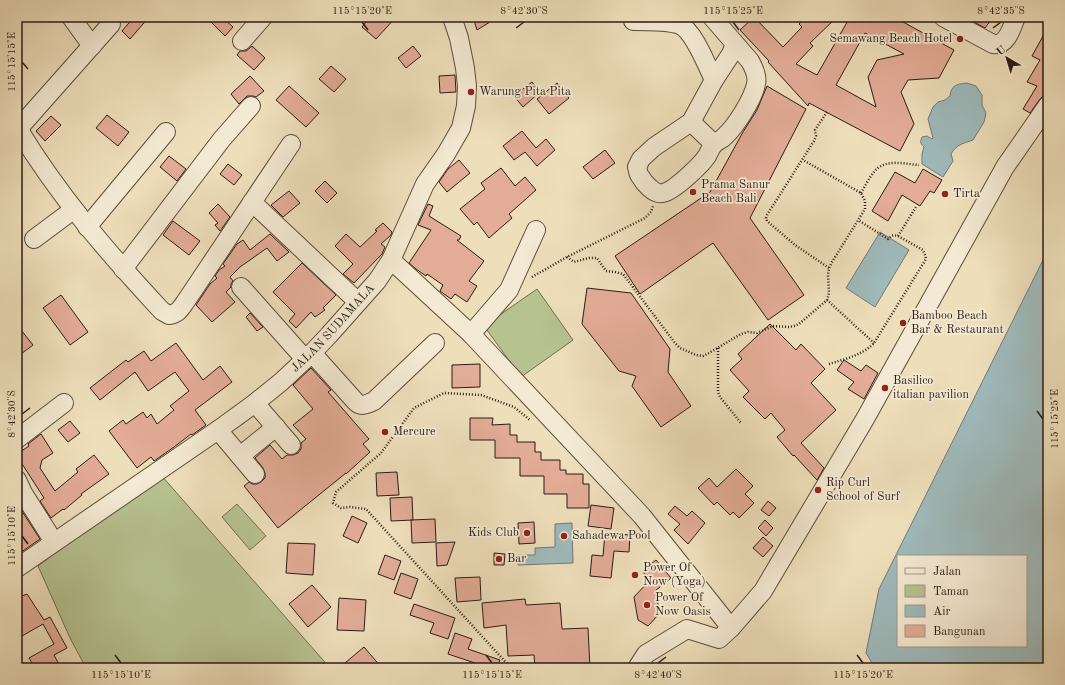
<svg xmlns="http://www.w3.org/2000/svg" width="1065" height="685" viewBox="0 0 1065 685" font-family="'Old Standard TT',serif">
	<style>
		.green { fill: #b7c291; stroke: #716e52 }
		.water { fill: #9fbabb; stroke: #717a78; fill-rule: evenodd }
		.building { fill: #e3ac97; stroke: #2b1b13; fill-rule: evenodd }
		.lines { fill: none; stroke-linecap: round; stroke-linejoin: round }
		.minor-casing { stroke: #5c4c3d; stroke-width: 20 }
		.path { stroke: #2b1b13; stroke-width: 2.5; stroke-dasharray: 1 2; stroke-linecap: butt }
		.minor { stroke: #f4ead3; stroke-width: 18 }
		.ticks { fill: none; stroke: #2b1b13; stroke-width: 1.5 }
		.poi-dot { fill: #8f2418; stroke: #f4ead3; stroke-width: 1.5 }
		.labels { text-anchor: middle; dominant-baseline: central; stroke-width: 3.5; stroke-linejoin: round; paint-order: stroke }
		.poi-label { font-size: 12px; fill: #2b1b13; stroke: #f4ead3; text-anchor: start }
		.street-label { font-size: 12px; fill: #2b1b13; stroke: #f4ead3 }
		.neatline { fill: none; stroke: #2b1b13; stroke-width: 1.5 }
		.ticks-label { font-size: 10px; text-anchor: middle; fill: #2b1b13 }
	</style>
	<rect width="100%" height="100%" fill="#eedfbb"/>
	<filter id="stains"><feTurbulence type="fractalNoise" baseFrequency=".005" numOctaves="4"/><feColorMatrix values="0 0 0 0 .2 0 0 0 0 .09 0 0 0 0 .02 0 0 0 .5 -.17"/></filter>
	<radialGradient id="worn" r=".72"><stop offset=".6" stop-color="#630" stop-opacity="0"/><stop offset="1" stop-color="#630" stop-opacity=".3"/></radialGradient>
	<path class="green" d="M537,289L573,340L521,377L484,326Z
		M161,475L330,668H86L70,638L38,566Z
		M237,504L266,536L250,550L222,517Z"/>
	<path class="water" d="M967,83L976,86L982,95V105L986,113L984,122L973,140C962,144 957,144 951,154L953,161L943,177L922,164V154L924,147C920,143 920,142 922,137L927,136L932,139L933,138L928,119L933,107L938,102L945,100L950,96C951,85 957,84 967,83Z
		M880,232L909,250L875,307L846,288Z
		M1048,250V668H875L866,653L879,589ZM898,556H1026V646H898Z
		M572,523L573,563L518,565V555H535V548L555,547V524Z"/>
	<path class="building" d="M134,17H149L130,39L122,31Z
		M206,17H222L233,27L225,36Z
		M370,17H396L376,39L362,27Z
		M473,17H498L477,30Z
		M754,17L783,47L802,27L799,24L806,17H837L810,43L813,46L796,64L817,75L850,17H894L954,50L939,78L908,80L901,92L914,124L900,151L809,103L808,106L768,62L769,61L740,30ZM865,33L904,54L877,60L868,77L876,107L836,85Z
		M965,17H993L985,28Z
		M1048,27V95L1043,96L1040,99L1030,113L1023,109L1037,86L1027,82L1040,60L1032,56Z
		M252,46L265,58L254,70L237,55L240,51H246Z
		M413,46L421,56L406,68L398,58Z
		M331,66L346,79L334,92L319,79Z
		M455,75L456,92L440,93L439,76Z
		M250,76L264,91L256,97L253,96H247L239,104L231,94Z
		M532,82L540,92L523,107L514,96Z
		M557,83L569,98L549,114L537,99Z
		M289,86L319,113L306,127L276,100Z
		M767,86L806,109L750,218L804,295L768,320L713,243L640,294L615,256L710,192L743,132L757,110Z
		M107,115L129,132L118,146L96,128Z
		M51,116L61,125L45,141L36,131Z
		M522,131L536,148L546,139L555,150L537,166L525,152L514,160L503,146Z
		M605,150L615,163L593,179L583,167Z
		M169,156L186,169L177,181L160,167Z
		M459,160L470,173L447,192L439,182L448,169Z
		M228,164L242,175L234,185L220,174Z
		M501,168L515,186L525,177L536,190L509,214L512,218L489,238L477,222L474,225L460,209L485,189L481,183Z
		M923,169L942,180L934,193L930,191L920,206L902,195L888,221L872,211L895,172L915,183Z
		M325,181L337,193L327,203L315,191Z
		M289,191L300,203L283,217L271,205Z
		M218,204L230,217L220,231L215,225L218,223L209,213Z
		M428,204L433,206L429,216L461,236L459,240H457L484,261L469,281L477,286L467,302L455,294L451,299L440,291L443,285L427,274L426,276L416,269L409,263L431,230L418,225Z
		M173,221L200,241L189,255L163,235Z
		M383,223L392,232L391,235L381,244L385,247L382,254L354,283L343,274L353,264L335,246L346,234L360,247L377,231L375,230Z
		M270,234L289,252L277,261L267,248L240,267L230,277L233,281L231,284V287L226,292L235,302L212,322L196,305L210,284L217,278L215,276L219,270L225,266L223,264L237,244L243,240L250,250Z
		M302,263L336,295L323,308L325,310L315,317L311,312L296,328L289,321L295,314L273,292Z
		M587,288L631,293L670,349L668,372L691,406L661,427L632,386L636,376L619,371L582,324Z
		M61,295L88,332L70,345L43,308Z
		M250,313L263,327L257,331L246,317Z
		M770,324L796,350L801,344L825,369L811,383L836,410L801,443L824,468L817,480L794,455L793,456L777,437L785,430L771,413L765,419L743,397L749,391L730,370L742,359L738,354Z
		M17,325L33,345L17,357Z
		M176,343L203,380L220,366L232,382L195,410L206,425L192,435L191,434L174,447L154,461L151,457L137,468L109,431L123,420L126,424L143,412L147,418L151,414L157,424L174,410L170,406L189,391L175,372L148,391L135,372L100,400L90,388L126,360L128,362L144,351L151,361Z
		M844,360L861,371L866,365L878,373L864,399L848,389L854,382L837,370Z
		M480,364V387L452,388V365Z
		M311,368L331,390L328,392L369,439L363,444L370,452L346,474V473L278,528L244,486L249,482L252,484H257L261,482L265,478V473L263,468L255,458L270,445L282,459L287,455H293L298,453L301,449V443L306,439L293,425L313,409L293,385Z
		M470,418H493L492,425L510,424V435H517V442H535V452H541V460H560V470H566V474H583V484H589V508H567V494H544V476H520V458H495V440H470Z
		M70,421L80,433L68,442L58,430Z
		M41,434L53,453L42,460L40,468L55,491L78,472L76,469L94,455L109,474L81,494L82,495L64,510L63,509L51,518L40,501L44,498L17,456V454L29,446L28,444Z
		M736,469L753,486L745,494L754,503L739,518L733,512L730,515L717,502L714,505L698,488L709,478L717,487Z
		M397,472L399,495L377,496L376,473Z
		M412,497L413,520L391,521L390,498Z
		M768,501L776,508L769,516L761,510Z
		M591,505L614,508L611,529L588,526Z
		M675,506L687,516L692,511L705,523L688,544L674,530L680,524L668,514Z
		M20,508L40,539L20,553L17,549V510Z
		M352,516L367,523L358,543L343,536Z
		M435,519L436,542L412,543L411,520Z
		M765,520L773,528L766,536L758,528Z
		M534,522L535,543L519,544L518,523Z
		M605,533L630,535L629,552L614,551L611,578L590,576L592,555L603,556Z
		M763,537L773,546L763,557L753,548Z
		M455,542L447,565L437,566L436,543Z
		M288,543L315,544L313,575L286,573Z
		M494,553L505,554L504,565H494Z
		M385,555L401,561L394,580L378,574Z
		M656,560L671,578L655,591L660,613L648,626L638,620L634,597L650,580L642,571Z
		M401,573L418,579L411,599L394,593Z
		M480,577L481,600L457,602L455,578Z
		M312,585L331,607L308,627L289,604Z
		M27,594L44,620L50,617L67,648L54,655L61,668H35L29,658L54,644L43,624L22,636L17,628V598Z
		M339,598L366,600L364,631L337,630Z
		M525,599L526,605L560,603L562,629L588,628L590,668H535L534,655L508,656L506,625L484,628L482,603Z
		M414,604L455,618L448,639L430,633L434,623L410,615Z
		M455,633L472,639L468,649L500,660L497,668H477L478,664L448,654Z
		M364,647L382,668H339Z"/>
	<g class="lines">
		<g class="minor-casing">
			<g id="minor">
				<path d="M71,17L92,46"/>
				<path d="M712,17L750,61C754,68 758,76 756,84C753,99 736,126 725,136C722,140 716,141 713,145C711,148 709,152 707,156C701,165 674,191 663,193C654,195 644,183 640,176C638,174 638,170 637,167L641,159L654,147L691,122L714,80L731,54L735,44"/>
				<path d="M943,17L993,44C1007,47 1012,27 1016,17"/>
				<path d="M633,21C644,21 670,21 680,25C694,31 707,66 714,80"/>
				<path d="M242,41L263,17"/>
				<path d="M691,122L714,144"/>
				<path d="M17,127C58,195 108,253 162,311L169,315C178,314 181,308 186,301L291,144"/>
				<path d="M18,129L111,24"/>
				<path d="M252,202L358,302"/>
				<path d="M87,227L166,132"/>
				<path d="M34,239L73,210"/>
				<path d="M391,260L471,334L642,516L731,628"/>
				<path d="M123,269L222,139L251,106"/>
				<path d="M241,287L305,359"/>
				<path d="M471,334L509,290L536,230"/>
				<path d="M312,353L355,401C361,408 367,404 374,401L435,343"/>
				<path d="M255,403L291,445"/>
				<path d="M218,430L255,474"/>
				<path d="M17,439L64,403"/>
				<path d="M240,456L276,427"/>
				<path d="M17,480L23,493L54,542"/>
				<path id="s1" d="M17,568L218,430L255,403L281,382L312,353L329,335L377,281L391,260L425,184L446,154L461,128L466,106L467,86L465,68L459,38L452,17"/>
				<path d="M637,668L646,654L687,629L719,639L731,628L763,591L865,419L1005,167L1048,105"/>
			</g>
		</g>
		<path class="path" d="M827,112L815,130L816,136L814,141L767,215L766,218L767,221L795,245L829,268
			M861,193C865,186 869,178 874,172C885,158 904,164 919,165
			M898,236L916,207
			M567,257L574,262L589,258H597L606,271L615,272L623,274L675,343L680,348L696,355L703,356L709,353L741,334L748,332L757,333L773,326L789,327L794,326L799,324L827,300L829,293L828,275L829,268L832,262L865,209V201L861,193L803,160
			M532,277L567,257L645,218L651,212L653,206
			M827,300L874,343
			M718,348V392L720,397L741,423
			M829,364C845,359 863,355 874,343L926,259L925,255L923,250L898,236C893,235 892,235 888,239L858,220
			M511,668L366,509L350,507L341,508L333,503L336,492L381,453L414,408L444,393L481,395L514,407L530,420"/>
		<use href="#minor" class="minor"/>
	</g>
	<path class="ticks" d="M362,22L368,30M733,22L739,30M516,28L524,22M993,28L1001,22M22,62L28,69M1037,411L1043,419M22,414L30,408M22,536L28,544M115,655L121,663M486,655L492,663M857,655L863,663M658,663L666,657"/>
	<g class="poi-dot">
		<circle cx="960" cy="39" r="4"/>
		<circle cx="471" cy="92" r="4"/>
		<circle cx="693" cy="192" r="4"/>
		<circle cx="945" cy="194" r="4"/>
		<circle cx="903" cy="323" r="4"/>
		<circle cx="885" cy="388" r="4"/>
		<circle cx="385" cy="432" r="4"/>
		<circle cx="818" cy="490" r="4"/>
		<circle cx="527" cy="533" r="4"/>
		<circle cx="564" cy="536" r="4"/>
		<circle cx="499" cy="559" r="4"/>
		<circle cx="635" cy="575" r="4"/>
		<circle cx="647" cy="605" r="4"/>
	</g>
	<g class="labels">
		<g class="poi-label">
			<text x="952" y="39" text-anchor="end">Semawang Beach Hotel</text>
			<text x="479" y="92">Warung Pita Pita</text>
			<text x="701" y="185">Prama Sanur<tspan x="701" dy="14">Beach Bali</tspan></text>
			<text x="953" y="194">Tirta</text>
			<text x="911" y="316">Bamboo Beach<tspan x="911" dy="14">Bar &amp; Restaurant</tspan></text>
			<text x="893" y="381">Basilico<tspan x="893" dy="14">italian pavilion</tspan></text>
			<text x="393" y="432">Mercure</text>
			<text x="826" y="483">Rip Curl<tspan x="826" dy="14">School of Surf</tspan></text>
			<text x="519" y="533" text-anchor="end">Kids Club</text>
			<text x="572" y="536">Sahadewa Pool</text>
			<text x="507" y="559">Bar</text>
			<text x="643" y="568">Power Of<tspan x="643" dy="14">Now (Yoga)</tspan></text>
			<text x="655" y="598">Power Of<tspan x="655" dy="14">Now Oasis</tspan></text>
		</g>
		<g class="street-label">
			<text stroke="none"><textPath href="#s1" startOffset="398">JALAN SUDAMALA</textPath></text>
		</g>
	</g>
	<rect width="1065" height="685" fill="none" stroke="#eedfbb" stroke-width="44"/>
	<rect x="897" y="555" width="130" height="92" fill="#f4ead3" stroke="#a49786"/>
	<rect x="905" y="568" width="20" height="6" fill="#f4ead3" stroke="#a49786"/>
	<text x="933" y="575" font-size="12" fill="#2b1b13">Jalan</text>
	<rect x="905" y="585" width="20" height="12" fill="#b7c291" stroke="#a49786"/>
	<text x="933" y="595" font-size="12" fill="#2b1b13">Taman</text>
	<rect x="905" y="605" width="20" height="12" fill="#9fbabb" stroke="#a49786"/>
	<text x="933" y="615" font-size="12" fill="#2b1b13">Air</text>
	<rect x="905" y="625" width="20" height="12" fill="#e3ac97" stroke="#a49786"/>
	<text x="933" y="635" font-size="12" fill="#2b1b13">Bangunan</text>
	<g transform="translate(1007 58) rotate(322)" stroke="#f4ead3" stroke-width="3" paint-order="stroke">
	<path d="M0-3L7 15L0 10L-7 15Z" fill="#2b1b13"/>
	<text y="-6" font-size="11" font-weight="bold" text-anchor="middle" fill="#2b1b13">U</text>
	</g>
	<rect x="22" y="22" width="1021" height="641" class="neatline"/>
	<g class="ticks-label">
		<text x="362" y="14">115°15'20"E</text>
		<text x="524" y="14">8°42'30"S</text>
		<text x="733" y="14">115°15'25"E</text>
		<text x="1001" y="14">8°42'35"S</text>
		<text transform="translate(11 62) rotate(-90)" y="4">115°15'15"E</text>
		<text transform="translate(11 414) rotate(-90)" y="4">8°42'30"S</text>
		<text transform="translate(1054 419) rotate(-90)" y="4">115°15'25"E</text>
		<text transform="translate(11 536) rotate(-90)" y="4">115°15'10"E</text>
		<text x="121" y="678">115°15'10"E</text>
		<text x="492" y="678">115°15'15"E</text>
		<text x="658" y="678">8°42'40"S</text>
		<text x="863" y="678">115°15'20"E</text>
	</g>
	<rect width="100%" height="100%" filter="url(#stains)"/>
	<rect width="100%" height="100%" fill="url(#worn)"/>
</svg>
